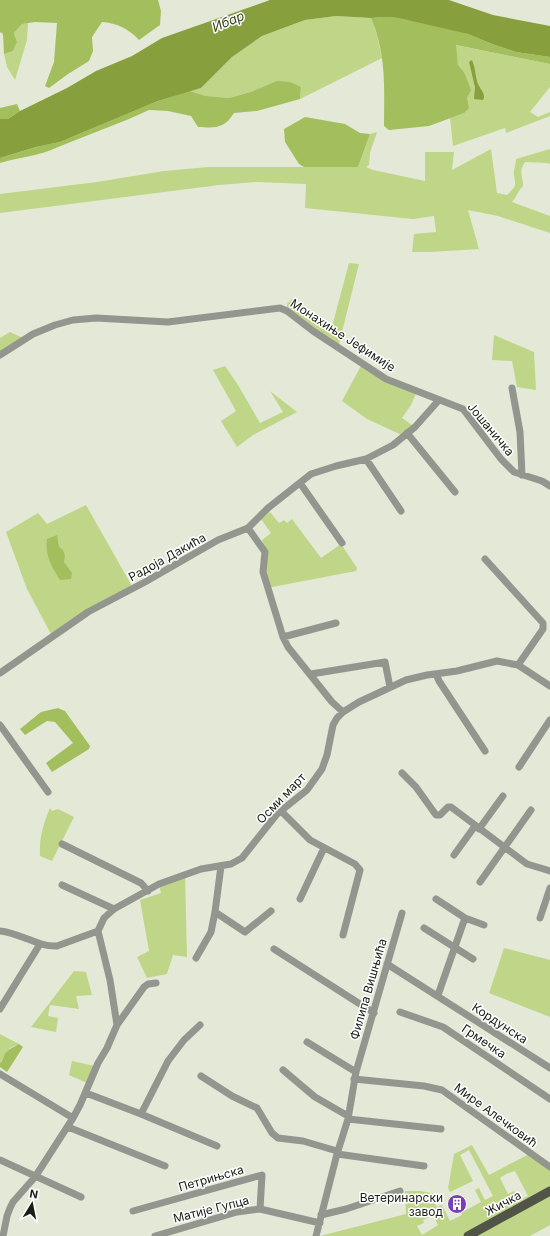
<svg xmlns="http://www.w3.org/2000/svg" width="550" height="1236" viewBox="0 0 550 1236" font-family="Inter,sans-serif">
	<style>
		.green { fill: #bfd689; fill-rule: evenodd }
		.forest { fill: #a3be5c }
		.water { fill: #87a03d }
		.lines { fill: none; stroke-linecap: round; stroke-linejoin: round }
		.minor { stroke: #93968e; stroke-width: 7 }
		.major { stroke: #505547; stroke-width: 9 }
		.labels { text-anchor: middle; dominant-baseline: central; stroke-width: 3; stroke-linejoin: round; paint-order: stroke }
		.street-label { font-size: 12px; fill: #1a1d16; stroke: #fff }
		.poi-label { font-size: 12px; fill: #1a1d16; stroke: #fff; text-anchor: end }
		.water-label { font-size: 13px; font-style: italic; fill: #38431a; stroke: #fff }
	</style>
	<rect width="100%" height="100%" fill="#e3e9d6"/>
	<path class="green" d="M336,16L371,18L374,23L382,58L300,99L301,87L251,92L229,98L206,96L190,91L201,88L232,57L262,36L305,20Z
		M28,23L27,40L15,80L7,67L4,54L13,51L17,42L14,33L22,24Z
		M455,45L550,64V87L530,112L538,117L550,112V116L506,133L505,128L453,146L450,118L464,113L467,98L470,90L464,72L458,65Z
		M377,132L370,153L369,165L366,167L373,170L425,181V152H454L452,170L491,149L497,193L507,195C516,186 516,187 514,175C513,172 516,164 516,159L550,149V164L547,163L525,162C518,173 523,174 523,186C518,191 517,196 512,202L550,216V233L498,216L468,210L479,249L430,252H412L414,234L436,232L434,216L413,219L305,208L306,184L257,182L219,185L0,213V194L97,182L164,171L208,167H358L370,134Z
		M349,263L359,264L338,348L287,311V304L292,299L300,305V312L324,327L330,334Z
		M10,332L25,339L0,355V338Z
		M494,335L534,352L536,390L517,387L512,361L492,360Z
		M362,364L417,391L411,405L402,418L415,427L404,436L367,419L342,401Z
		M225,366L238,385L260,423L283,412L270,391L297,412L253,435L237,447L221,421L236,411L213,370Z
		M86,505L133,588L52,636L27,589L6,532L38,513L47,524Z
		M270,512L279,523L284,520L287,523L292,519L321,558L341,544L357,568L356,571L267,588L265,552L262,540L271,533L261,519Z
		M50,808L52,811L58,809L74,817L52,861L40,856C39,839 43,824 50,808Z
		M185,874L187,957L173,955L167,974L147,978L137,957L149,951L140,900L161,893L159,884Z
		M504,948L550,960V1017L489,993Z
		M74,971L86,972L92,995L76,996L79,1009L50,1005L48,1016L58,1018L56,1032L31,1027Z
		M0,1034L19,1044L10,1048L0,1063Z
		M72,1061L95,1066L87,1083L69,1075Z
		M472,1145L489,1175L531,1153L550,1167V1225L530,1236H320L406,1214L405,1191H421L436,1194L439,1199L434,1202L437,1207L442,1205L450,1221L462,1215L461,1213L481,1202L475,1190L479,1188L485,1200L493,1196L469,1150L460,1155L473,1181L450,1192L448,1188L454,1154ZM515,1171L528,1196L519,1200L514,1191L508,1194L500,1178L506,1174ZM433,1215L438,1225L422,1235L417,1226L424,1223L423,1220Z"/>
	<path class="forest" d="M0,0H158L161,11L160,25L139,40C129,29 117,23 102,22L92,37L93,51L89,61L68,74L49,88L45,86L54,62L57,23L35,22L22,24L14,33L17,42L13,51L4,54L3,34L0,32Z
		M385,17L401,18L440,26L468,34L492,44L516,52L550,57V64L456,45L458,65L464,72L471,90L467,98L469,108L464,113L429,126L389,130L384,126C384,97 386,68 378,39C376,32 375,25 371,18Z
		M277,81L290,82L301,87L300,99L257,111L234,113C224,129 215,128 198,127L191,116L168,111L149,110L129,119L58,147C40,156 19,157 0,163V158L36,147L60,142L158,101L190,91L206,96L229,98L251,92Z
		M17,104L20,111L8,119H0V108Z
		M305,117L345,124L360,133L370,134L358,167H304L299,164L285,142L284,129Z
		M57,535L59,547L63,550L65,556L64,562L72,573L71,579L60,580C51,566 45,556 47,539Z
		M58,708L65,711L90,746L89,749L52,772L46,763L73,743L55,722L47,721L25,735L20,729L41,712Z
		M19,1044L23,1047L7,1072L0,1067V1063C3,1060 3,1058 5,1054C8,1049 14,1047 19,1044Z"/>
	<path class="water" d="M270,0H449L493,15L550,26V57L516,52L492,44L468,34L399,18L385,17L371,18L336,16L305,20L262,36L232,57L201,88L158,101L60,142L36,147L0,158V119H8L20,111L67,88L96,71L132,56L162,38Z
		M472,60C476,68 475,79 479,86C482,91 484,92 484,98L483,100L474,99L475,87L469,62Z"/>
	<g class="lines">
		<path class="minor" d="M0,355L33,334L55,325L73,320L96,318L168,322L280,308L287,311L313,331L386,379L463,409L501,459L514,472L542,481L550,486
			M512,388L520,432L522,475
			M407,433L455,492
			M366,459L401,511
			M300,483L342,543
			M248,528L265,552L263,572L283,637L288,647L332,702L343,712
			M485,559L543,623V629L518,665
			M283,637L336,623
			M0,673L88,612L145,582L218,540L248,528L268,508L311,474L336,466L366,459L393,445L415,427L439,400
			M311,674L385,662L390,687
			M436,674L439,681L485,751
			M0,725L48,792
			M519,767L550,720
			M402,773L416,787L436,815H440L448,807H451L527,864L550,871
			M281,811L310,840L355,864L360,870L343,935
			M479,829L503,796
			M62,844L141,883L148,891
			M454,855L475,826
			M480,882L531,810
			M62,885L114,909
			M300,899L324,848
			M436,899L465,918L438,995
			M215,912L245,932L271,911
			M465,918L484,925
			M540,918L550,888
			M424,928L473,959
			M0,931C20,933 38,947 57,946L98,931
			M98,931L104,918L114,909L159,884L201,869L231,864L242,858L277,814L307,790L322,769L327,755L333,725L337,718L343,712L359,702L406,680L427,675L457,671L497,661L518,665L550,686
			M274,949L374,1013
			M196,958L211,932L215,912L221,866
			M387,964L550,1068
			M0,1009L40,944
			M400,1012L443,1027L550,1099
			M117,1025L144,987L148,984L156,983
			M307,1042L356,1072
			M283,1070L315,1097L348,1116
			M0,1074L73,1118
			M201,1076L232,1096L257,1108L272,1133L278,1138L303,1141L337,1151
			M354,1079L424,1086L442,1090L550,1167
			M86,1093L141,1114L217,1146
			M141,1114L168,1061L184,1040L200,1025
			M348,1119L441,1129
			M68,1127L165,1166
			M337,1154L424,1166
			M0,1160L81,1197
			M133,1211L262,1175L260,1209
			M321,1215L346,1209L400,1191
			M3,1236L7,1216L10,1208L13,1202L35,1177L73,1118L80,1105L98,1063L107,1048L117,1025L110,980L98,931
			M155,1236L237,1212L260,1209L320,1223
			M316,1236L337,1154L348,1119L356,1072L402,913"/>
		<path class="major" d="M468,1236L550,1191"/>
	</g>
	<defs>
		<g id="building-disc" transform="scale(1)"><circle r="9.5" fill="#783fb6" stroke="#fff"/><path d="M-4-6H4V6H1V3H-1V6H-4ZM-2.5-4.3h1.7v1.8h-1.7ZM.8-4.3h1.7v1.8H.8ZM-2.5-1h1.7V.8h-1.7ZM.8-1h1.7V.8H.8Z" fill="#fff"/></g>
	</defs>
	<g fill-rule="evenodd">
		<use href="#building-disc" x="457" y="1204"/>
	</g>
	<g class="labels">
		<g class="street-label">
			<text transform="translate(343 335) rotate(33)">Монахиње Јефимије</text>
			<text transform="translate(491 429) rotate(50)">Јошаничка</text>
			<text transform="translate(167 557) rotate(-29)">Радоја Дакића</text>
			<text transform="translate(281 798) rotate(-46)">Осми март</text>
			<text transform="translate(368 989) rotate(-74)">Филипа Вишњића</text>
			<text transform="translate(500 1023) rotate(33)">Кордунска</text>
			<text transform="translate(484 1041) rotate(34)">Грмечка</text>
			<text transform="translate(496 1115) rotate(36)">Мире Алечковић</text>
			<text transform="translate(211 1178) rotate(-16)">Петрињска</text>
			<text transform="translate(503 1203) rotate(-28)">Жичка</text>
			<text transform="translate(211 1209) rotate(-14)">Матије Гупца</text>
		</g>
		<g class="poi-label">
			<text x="443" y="1197">Ветеринарски<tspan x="443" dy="14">завод</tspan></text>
		</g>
		<g class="water-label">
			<text transform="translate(228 21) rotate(-23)">Ибар</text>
		</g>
	</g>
	<g transform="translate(32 1204) rotate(10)" stroke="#ffffff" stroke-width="3" paint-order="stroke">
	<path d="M0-3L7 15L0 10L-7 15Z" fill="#1a1d16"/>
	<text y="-6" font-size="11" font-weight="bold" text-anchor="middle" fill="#1a1d16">N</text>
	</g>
</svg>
